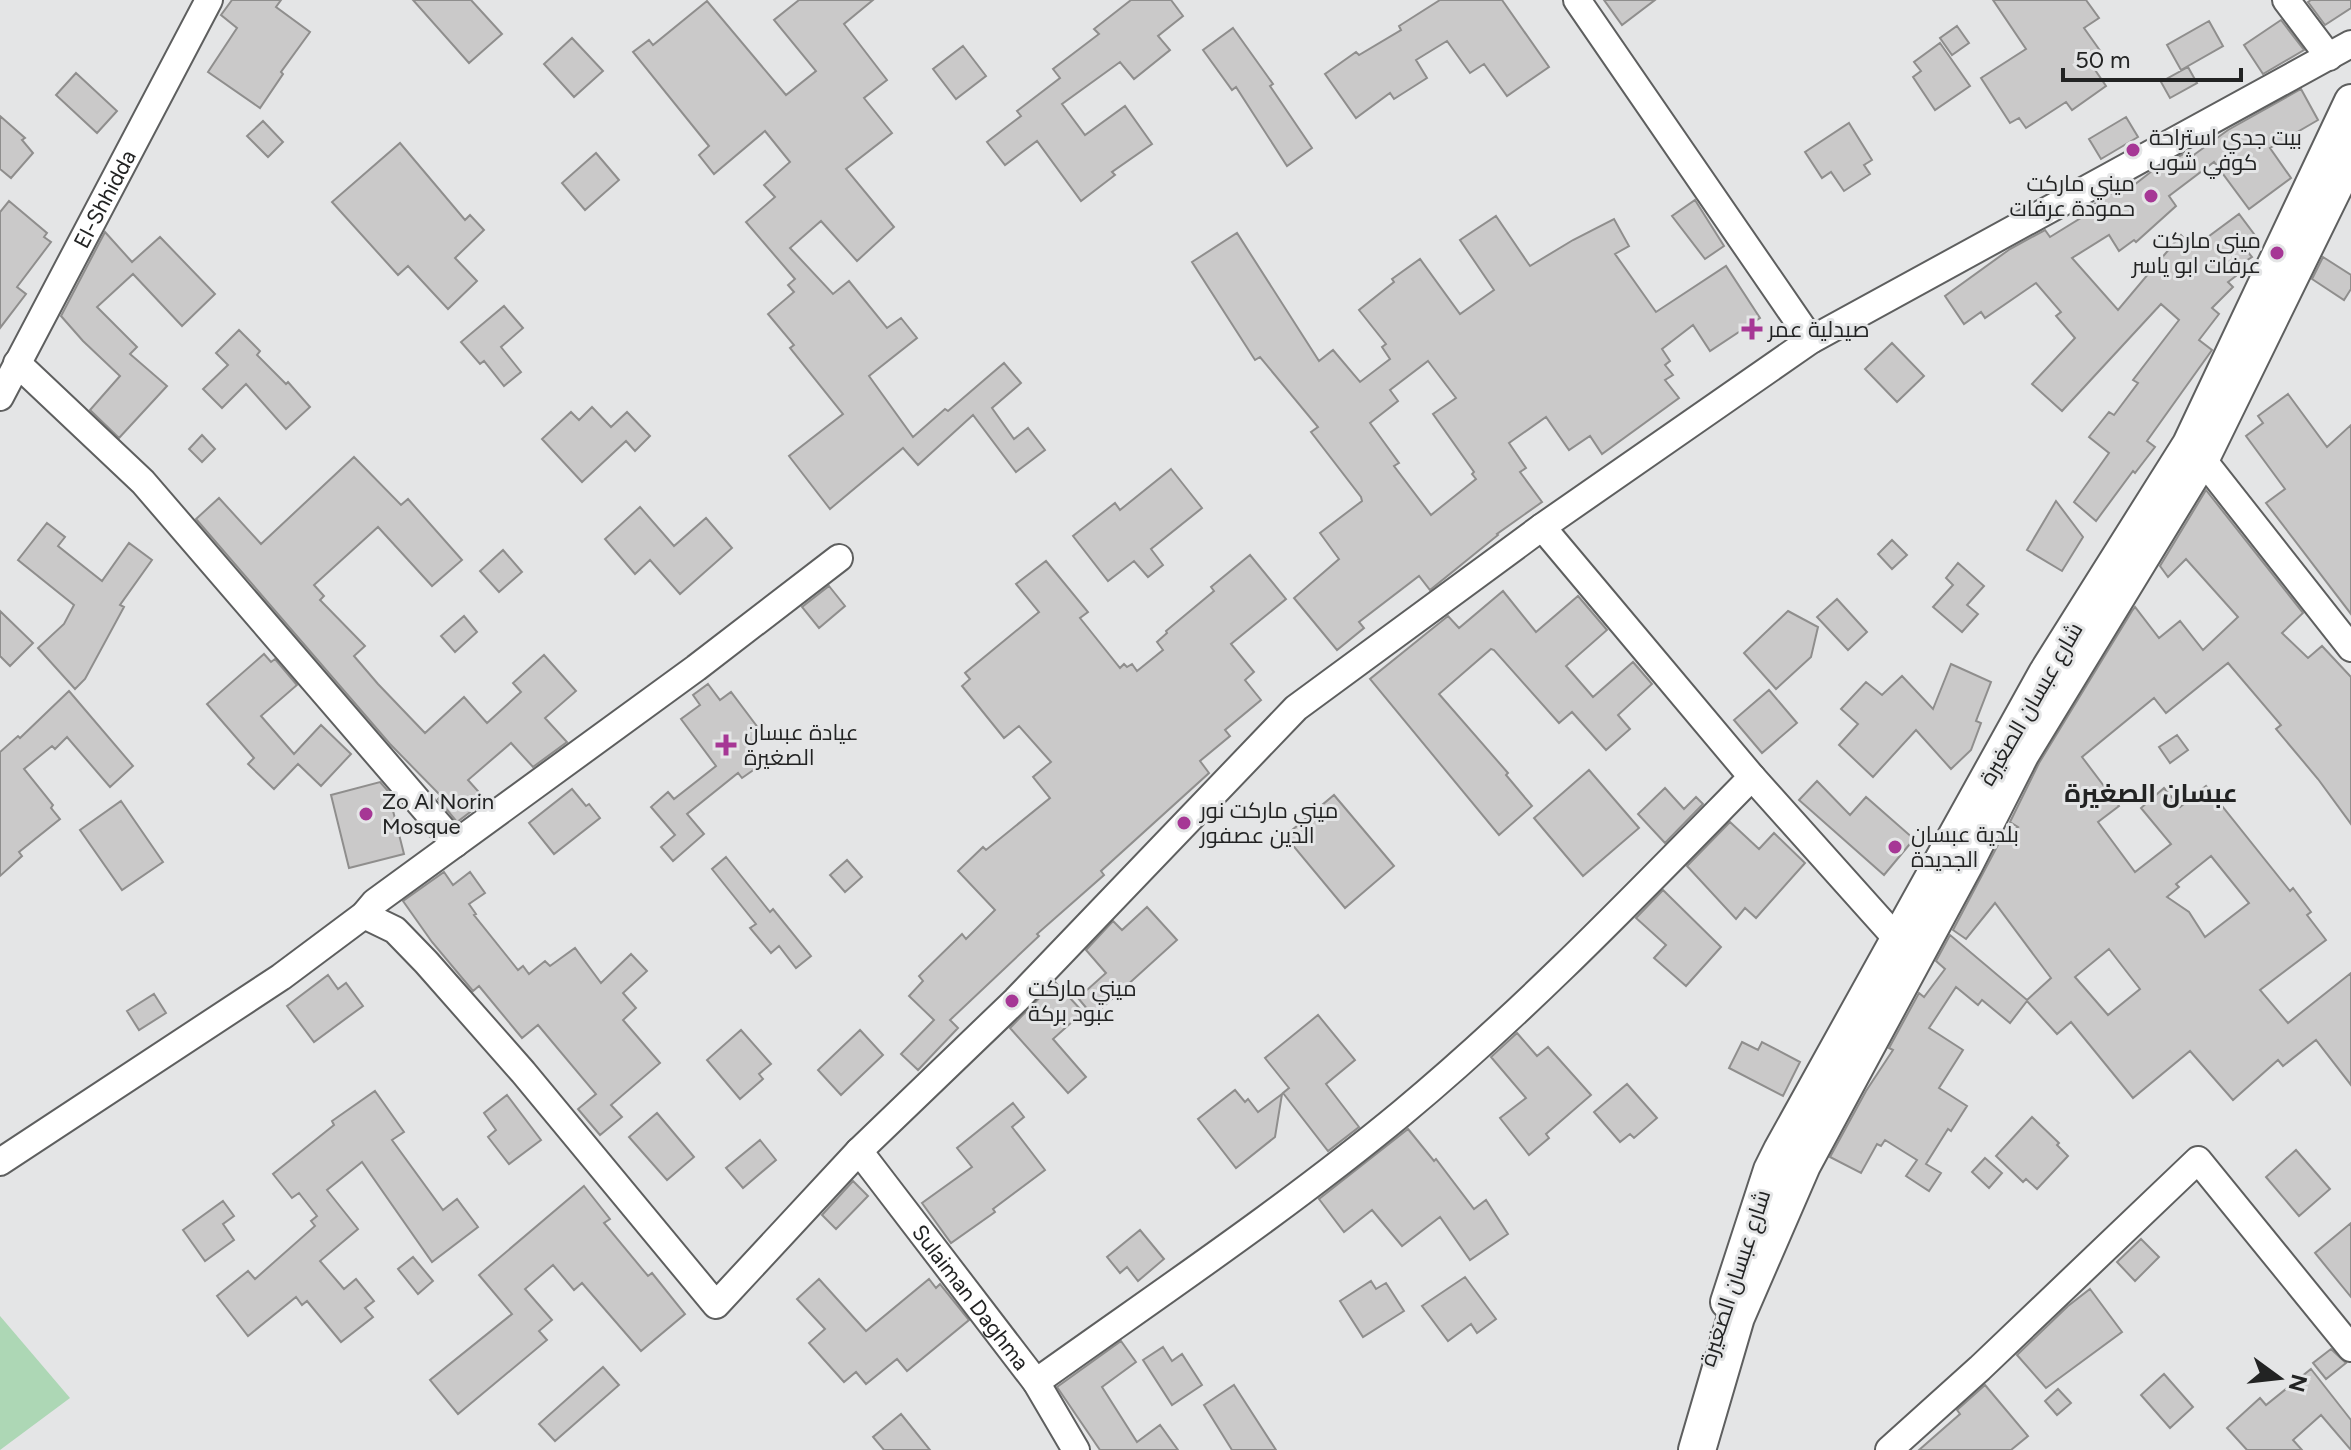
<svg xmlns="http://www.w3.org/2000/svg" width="2351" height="1450" viewBox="0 0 2351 1450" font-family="Figtree,Cairo,sans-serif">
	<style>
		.green { fill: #add7b5 }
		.building { fill: #cac9c9; stroke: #8f8e8d; stroke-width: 2; fill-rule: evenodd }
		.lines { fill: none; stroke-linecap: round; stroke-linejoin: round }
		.minor-casing { stroke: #5e5f5f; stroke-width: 30 }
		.tertiary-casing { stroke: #5e5f5f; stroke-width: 36 }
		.secondary-casing { stroke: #5e5f5f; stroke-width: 40 }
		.minor { stroke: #fff; stroke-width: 26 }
		.tertiary { stroke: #fff; stroke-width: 32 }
		.secondary { stroke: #fff; stroke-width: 36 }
		.poi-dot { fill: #a63795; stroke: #e4e5e6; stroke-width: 3 }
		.labels { text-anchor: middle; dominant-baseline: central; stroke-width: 6; stroke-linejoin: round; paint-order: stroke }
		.poi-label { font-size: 22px; fill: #222323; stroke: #e4e5e6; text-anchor: start }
		.street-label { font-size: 22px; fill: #222323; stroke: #e4e5e6 }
		.quarter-label { font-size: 26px; font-weight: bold; fill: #222323; stroke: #e4e5e6 }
	</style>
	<rect width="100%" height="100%" fill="#e4e5e6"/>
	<path class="green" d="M0,1316L70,1398L0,1450Z"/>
	<path class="building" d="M232,0H281L276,7L310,32L281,72L283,74L260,108L208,72L237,28L221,15Z
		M413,0H471L502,34L469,63Z
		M799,0H873L844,24L887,80L864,98L892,133L846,169L894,227L857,261L821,221L790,248L833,294L849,281L887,328L901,318L917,338L869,376L913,437L945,409L948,411L1004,363L1021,383L992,408L1014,439L1028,428L1045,450L1016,472L973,415L918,465L903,448L830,509L789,456L843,414L790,348L794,345L768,314L794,292L788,285L795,279L746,222L775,197L764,185L790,162L765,131L714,174L699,155L709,146L633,52L649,40L653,45L707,1L786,95L816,71L774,20Z
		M1131,0H1171L1183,16L1158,36L1170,50L1134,79L1120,62L1062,104L1085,135L1125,106L1152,144L1112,172L1115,175L1081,201L1037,141L1005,165L987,142L1021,116L1017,111L1060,78L1053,69L1099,34L1094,29Z
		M1440,0H1502L1549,67L1507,96L1484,64L1470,73L1447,41L1416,60L1427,78L1394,99L1390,93L1356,118L1325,74L1356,52L1359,55L1401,30L1399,26Z
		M1604,0H1655L1622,25Z
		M1993,0H2086L2099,18L2084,28L2101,52L2089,61L2106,86L2072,110L2066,102L2026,128L2019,118L2010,123L1981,78L2026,49Z
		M2311,0H2351V8L2325,25L2308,2Z
		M2281,20L2304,50L2263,74L2244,45Z
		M2209,21L2223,46L2181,70L2167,45Z
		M1957,26L1969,43L1952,55L1940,38Z
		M1233,28L1273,84L1270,86L1312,148L1287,166L1236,87L1232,90L1203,50Z
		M572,38L603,71L574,97L544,64Z
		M1940,43L1970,86L1935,110L1913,77L1921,71L1914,62Z
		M963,46L986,76L956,99L933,69Z
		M2188,67L2197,83L2170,98L2161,82Z
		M76,73L117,111L97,133L56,95Z
		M2301,89L2318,120L2270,148L2291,178L2249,209L2214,162L2169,196L2176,206L2136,242L2134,240L2119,251L2109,235L2072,258L2118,310L2181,235L2193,248L2239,214L2260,242L2247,251L2252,257L2241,264L2245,269L2228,282L2233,287L2212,308L2219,314L2199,340L2212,350L2147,441L2155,447L2135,473L2133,471L2096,521L2074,502L2109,453L2089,437L2109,412L2114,415L2138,383L2133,380L2179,320L2161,304L2062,411L2032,384L2075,338L2056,316L2061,312L2036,283L1985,318L1981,312L1964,324L1945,296L2010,249L2045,230L2050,237L2092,211L2089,208L2102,198L2132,182L2134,185L2152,171L2187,152L2191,157L2228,130Z
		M0,116L25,138L22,140L33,153L11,178L0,169Z
		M2126,117L2138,137L2101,159L2089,139Z
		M263,121L283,142L268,157L247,136Z
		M1849,123L1872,160L1864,165L1870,174L1844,191L1831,172L1822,178L1805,152Z
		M400,143L465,220L470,215L484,230L455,258L477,281L448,309L408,266L398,275L332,202Z
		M596,153L619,180L585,210L562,183Z
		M1695,200L1724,246L1705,259L1672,216Z
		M9,201L47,233L44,237L51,242L17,287L26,294L0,328V212Z
		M1496,216L1530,266L1573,240L1614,219L1629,246L1615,254L1656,312L1726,266L1760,318L1710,351L1693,325L1662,349L1670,361L1665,365L1673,375L1665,380L1679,398L1602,454L1590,436L1569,450L1546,417L1509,443L1526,468L1520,472L1542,502L1497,534L1498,535L1430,590L1419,576L1359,622L1364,628L1337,650L1294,598L1339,559L1320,533L1362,501L1361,497L1311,432L1318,427L1260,357L1255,360L1192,262L1237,233L1319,361L1333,350L1360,382L1390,359L1382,347L1386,344L1359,310L1394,282L1392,279L1420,259L1460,314L1494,290L1460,240ZM1428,361L1456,398L1433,414L1474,472L1472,474L1476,479L1431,515L1394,466L1399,463L1370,423L1398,401L1390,390Z
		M105,232L132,262L160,237L215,294L182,326L133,274L97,307L137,347L130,354L167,386L119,438L90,410L120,376L83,341L61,316Z
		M2323,257L2351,275V289L2344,300L2312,279Z
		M504,306L523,328L501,347L521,372L504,386L484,361L480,364L461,342Z
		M239,330L260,351L257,355L286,384L288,382L310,407L286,429L246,384L222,408L203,389L228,365L216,353Z
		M1892,343L1924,376L1897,402L1865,369Z
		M2288,394L2327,447L2351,425V614L2266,503L2285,489L2246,436L2263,423L2258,416Z
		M592,407L611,427L627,412L650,436L635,451L626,441L582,482L542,439L571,412L579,420Z
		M202,435L215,449L202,462L189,449Z
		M354,457L401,505L408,499L462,560L432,586L378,527L314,585L324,596L320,600L365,646L354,656L378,684L425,733L464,697L487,723L521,692L513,683L544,655L576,691L545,718L567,742L533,767L511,743L468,780L486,800L457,822L438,799L441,796L390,744L196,519L219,498L261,544Z
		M1171,469L1202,508L1151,549L1163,565L1148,577L1134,561L1108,581L1073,536L1115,503L1120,510Z
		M2206,490L2303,613L2282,633L2308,658L2322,646L2351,677V824L2318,779L2276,729L2281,725L2228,663L2166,713L2154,698L2082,757L2119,806L2098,822L2135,872L2171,844L2141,808L2164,788L2180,807L2206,786L2290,891L2293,888L2311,912L2307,915L2326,940L2260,990L2288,1023L2351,973V1085L2316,1040L2283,1066L2278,1060L2233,1100L2190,1051L2133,1098L2071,1022L2057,1034L2027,1001L2010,1023L1982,1000L1978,1005L1956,987L1929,1028L1963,1050L1939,1088L1967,1106L1951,1131L1948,1129L1926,1164L1941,1173L1929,1191L1906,1176L1917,1160L1885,1140L1881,1146L1877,1144L1861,1173L1830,1157L1866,1091L1893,1050L1889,1048L1919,993L1924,997L1945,969L1936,961L1950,935L2027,1000L2051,978L1995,903L1966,939L1953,930L2000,841L2018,827L2010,822L2039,763L2132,611L2135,607L2159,638L2180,621L2203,650L2238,617L2186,559L2168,577L2160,566ZM2211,856L2249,903L2205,937L2189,912L2167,897L2179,887L2176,884ZM2109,949L2140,989L2108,1015L2075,977Z
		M2056,501L2083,537L2062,571L2027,550Z
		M640,507L674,546L706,518L732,548L680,594L650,560L635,574L605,539Z
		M47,523L65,537L58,546L102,581L129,543L152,560L120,605L124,607L85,679L75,689L38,648L64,624L74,605L18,560Z
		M1892,540L1907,555L1892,569L1878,554Z
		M503,550L522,572L499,592L480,571Z
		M1250,555L1286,599L1231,644L1254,672L1245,680L1261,700L1225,730L1230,736L1200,761L1209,773L1101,871L1104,875L1037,934L1039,936L950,1020L958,1028L918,1070L901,1054L934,1020L909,996L923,981L919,976L962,934L966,939L995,910L958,871L983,847L986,850L1050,798L1033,777L1051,762L1019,726L1004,738L962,686L970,679L965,673L1039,612L1016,584L1046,561L1088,612L1080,618L1120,668L1124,664L1127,667L1132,664L1137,671L1163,650L1157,642L1167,633L1166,631L1214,591L1211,587Z
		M1958,563L1984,586L1967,605L1978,614L1962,632L1933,607L1953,585L1946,578Z
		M829,586L845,606L819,628L802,607Z
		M1503,591L1536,632L1578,596L1607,630L1566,666L1593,697L1633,662L1652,684L1618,715L1630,729L1606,750L1572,712L1559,723L1494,650L1491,649L1439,694L1508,773L1506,775L1532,806L1499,835L1370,679L1448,616L1459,628Z
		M1837,599L1867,632L1848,650L1817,617Z
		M0,611L33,643L10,666L0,656Z
		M1788,611L1818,627L1811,657L1776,689L1744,653Z
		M464,616L477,632L455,652L441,636Z
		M264,654L271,662L275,659L297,685L261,716L294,754L321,725L351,754L321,786L298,764L274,789L248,764L254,758L207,704Z
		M1951,664L1991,682L1976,721L1981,723L1971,750L1951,769L1916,730L1873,777L1839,745L1858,724L1841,709L1866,682L1882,695L1902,676L1933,709Z
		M708,684L720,700L731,692L762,733L747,745L762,764L742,778L738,773L687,814L704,834L673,861L661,847L675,835L651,807L668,792L674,799L716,766L681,719L700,705L693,695Z
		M1769,690L1797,723L1762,753L1734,720Z
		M69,691L133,766L110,787L67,737L55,749L52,746L24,769L53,805L51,808L60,819L19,852L22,856L0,876V752L18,736L20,738Z
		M2177,735L2188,750L2170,763L2159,747Z
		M1589,770L1639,828L1583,876L1534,818Z
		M1817,781L1850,815L1866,797L1914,839L1884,875L1799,800Z
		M380,782L388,791L404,854L349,868L331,795Z
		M1665,788L1684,809L1696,797L1703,804L1665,843L1638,814Z
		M572,789L586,806L589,804L600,818L554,854L529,823Z
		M1334,795L1394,866L1345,908L1285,836Z
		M121,801L163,862L122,890L80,830Z
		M1730,822L1759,849L1774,833L1805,863L1756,918L1745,908L1736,919L1687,866Z
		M726,857L770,912L773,909L811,956L796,968L779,946L771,953L750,928L756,924L712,869Z
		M847,860L862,877L845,892L830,875Z
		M444,872L453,885L470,872L485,893L469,904L476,914L474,915L518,970L523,966L529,974L545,961L550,966L575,948L601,983L631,954L647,971L623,993L636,1008L623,1020L660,1063L611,1105L622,1117L600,1135L578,1109L596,1094L538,1025L522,1038L479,986L473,991L432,942L403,901Z
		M1663,890L1721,947L1686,986L1654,958L1666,945L1636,918Z
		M1147,907L1177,940L1093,1016L1078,998L1106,973L1086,950L1113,921L1122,930Z
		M328,975L338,989L346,983L363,1006L314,1042L287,1006Z
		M1055,982L1083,1012L1053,1039L1086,1077L1068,1093L1010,1028Z
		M154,994L166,1013L139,1030L127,1011Z
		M1318,1015L1355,1060L1326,1084L1359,1127L1328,1151L1283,1093L1289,1088L1265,1058Z
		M741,1030L771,1064L759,1074L763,1079L740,1099L707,1060Z
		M860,1030L883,1055L841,1095L818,1070Z
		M1517,1033L1537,1056L1548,1047L1591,1095L1546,1134L1549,1138L1529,1155L1500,1118L1526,1098L1491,1057Z
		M1742,1042L1758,1050L1762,1042L1800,1062L1783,1096L1729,1068Z
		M1627,1084L1657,1118L1634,1138L1630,1134L1620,1142L1594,1112Z
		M1235,1090L1245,1102L1248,1099L1258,1112L1282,1094L1275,1137L1236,1168L1198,1119Z
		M375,1091L404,1132L392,1140L443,1210L457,1199L478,1227L432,1262L362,1162L327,1190L358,1229L320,1261L344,1289L356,1279L374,1301L365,1308L373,1317L341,1342L307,1301L302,1305L296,1297L248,1336L217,1296L248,1271L255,1279L315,1226L311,1221L317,1216L299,1193L292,1198L273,1174L334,1125L332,1121Z
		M507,1095L541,1140L509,1164L488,1137L496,1130L484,1113Z
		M1013,1103L1024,1117L1012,1127L1045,1170L993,1209L995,1212L951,1243L922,1203L972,1167L957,1148Z
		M657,1113L694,1157L667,1180L629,1137Z
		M2032,1117L2059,1143L2057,1145L2068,1156L2037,1189L2026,1179L2023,1182L1996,1156Z
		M1408,1129L1434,1161L1436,1159L1474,1209L1486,1200L1508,1234L1470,1260L1440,1217L1402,1246L1372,1210L1344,1232L1319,1199Z
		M760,1140L776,1160L743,1188L726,1168Z
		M2296,1150L2330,1189L2299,1216L2266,1177Z
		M1985,1158L2002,1173L1989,1188L1972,1172Z
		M853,1181L868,1196L836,1229L822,1215Z
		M584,1186L610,1219L604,1223L648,1276L652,1273L685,1314L641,1351L582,1283L574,1290L553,1265L525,1289L552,1320L539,1331L547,1340L458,1414L430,1380L512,1314L479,1275Z
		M223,1201L234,1216L223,1224L234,1240L205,1261L183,1230Z
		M2351,1223V1297L2315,1253Z
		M1140,1230L1164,1259L1138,1281L1127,1267L1120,1273L1107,1257Z
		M2141,1239L2159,1257L2135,1281L2117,1262Z
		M413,1257L433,1281L418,1294L398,1269Z
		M1465,1277L1496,1319L1477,1333L1471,1324L1448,1341L1422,1306Z
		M819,1279L866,1331L929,1279L936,1288L940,1284L969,1320L907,1371L897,1359L866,1384L856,1372L844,1382L809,1343L825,1329L797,1299Z
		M1371,1281L1376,1289L1386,1283L1404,1311L1363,1337L1340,1301Z
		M2090,1289L2122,1332L2046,1388L2017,1355L2068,1306Z
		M1121,1341L1136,1362L1102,1387L1137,1442L1160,1425L1178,1450H1100L1057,1387Z
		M1163,1347L1172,1361L1182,1354L1202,1385L1172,1405L1143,1360Z
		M2331,1349L2346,1363L2326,1379L2313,1363Z
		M603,1367L619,1385L555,1441L539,1424Z
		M2311,1369L2351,1420V1450L2321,1415L2293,1440L2302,1450H2247L2227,1428L2260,1398L2266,1405Z
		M2164,1374L2193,1407L2170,1428L2141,1395Z
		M1234,1385L1276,1450H1232L1204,1405Z
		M1985,1385L2028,1436L2011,1450H1919L1960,1414L1957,1410Z
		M2058,1389L2071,1403L2057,1415L2045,1401Z
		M901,1414L930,1450H884L873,1437Z"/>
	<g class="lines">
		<g class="minor-casing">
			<g id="minor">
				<path d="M1577,0L1811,340"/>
				<path d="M2286,0L2329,57"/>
				<path d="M17,363L143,482L455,844"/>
				<path id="s1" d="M0,397L209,0"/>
				<path d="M2192,446L2351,648"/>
				<path d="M1542,527L1811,340L2351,44"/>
				<path d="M364,915L395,930L426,962L523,1072L716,1305L859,1151L1016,1000L1296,708L1542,527L1752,777L1898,940"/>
				<path id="s2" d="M859,1151L1036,1382L1076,1450"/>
				<path d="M0,1162L281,977L364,915L375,902L696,668L839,558"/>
				<path d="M1036,1382C1159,1294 1286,1209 1402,1113C1527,1009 1639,892 1752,777"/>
				<path d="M1889,1450L1980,1368L2198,1160L2351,1348"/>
			</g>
		</g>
		<g class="tertiary-casing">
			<path id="tertiary" d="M1727,1302L1770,1170L1780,1150L2045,673L2189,444L2351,101"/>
		</g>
		<g class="secondary-casing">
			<path id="secondary" d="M1697,1450L1736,1317L1802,1165L1964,865L2021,753L2201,458L2351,152"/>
		</g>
		<use href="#minor" class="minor"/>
		<use href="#tertiary" class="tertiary"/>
		<use href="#secondary" class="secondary"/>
	</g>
	<g class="poi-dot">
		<circle cx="2133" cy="150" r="8"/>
		<circle cx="2151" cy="196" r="8"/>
		<circle cx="2277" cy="253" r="8"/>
		<path d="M1748 317h8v8h8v8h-8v8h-8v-8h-8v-8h8z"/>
		<path d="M722 733h8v8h8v8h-8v8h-8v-8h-8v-8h8z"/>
		<circle cx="366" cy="814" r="8"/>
		<circle cx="1184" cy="823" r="8"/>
		<circle cx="1895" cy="847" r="8"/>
		<circle cx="1012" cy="1001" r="8"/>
	</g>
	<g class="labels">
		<g class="poi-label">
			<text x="2149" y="137">بيت جدي استراحة<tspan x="2149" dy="25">كوفي شوب</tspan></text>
			<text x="2135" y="183" text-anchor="end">ميني ماركت<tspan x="2135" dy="25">حمودة عرفات</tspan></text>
			<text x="2261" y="240" text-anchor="end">ميني ماركت<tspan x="2261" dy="25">عرفات ابو ياسر</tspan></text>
			<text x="1768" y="329">صيدلية عمر</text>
			<text x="744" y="732">عيادة عبسان<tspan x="744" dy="25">الصغيرة</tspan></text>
			<text x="382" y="801">Zo Al Norin<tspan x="382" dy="25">Mosque</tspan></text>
			<text x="1200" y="810">ميني ماركت نور<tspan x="1200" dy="25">الدين عصفور</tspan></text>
			<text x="1911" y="834">بلدية عبسان<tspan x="1911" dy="25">الجديدة</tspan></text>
			<text x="1028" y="988">ميني ماركت<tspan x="1028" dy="25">عبود بركة</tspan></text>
		</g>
		<g class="street-label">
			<text stroke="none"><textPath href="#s1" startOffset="224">El-Shhidda</textPath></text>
			<text transform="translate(2031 704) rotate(-60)">شارع عبسان الصغيرة</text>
			<text transform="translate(1735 1278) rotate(-72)">شارع عبسان الصغيرة</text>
			<text stroke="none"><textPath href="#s2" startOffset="184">Sulaiman Daghma</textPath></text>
		</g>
		<g class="quarter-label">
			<text x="2151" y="793">عبسان الصغيرة</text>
		</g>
	</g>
	<g transform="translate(2279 1378) rotate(105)" stroke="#e4e5e6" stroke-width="6" paint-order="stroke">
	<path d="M0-6L14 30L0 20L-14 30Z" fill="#222323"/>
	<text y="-12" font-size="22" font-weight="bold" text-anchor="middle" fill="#222323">N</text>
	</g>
	<path d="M2063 68v12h178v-12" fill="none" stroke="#222323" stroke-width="4"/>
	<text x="2075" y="68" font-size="24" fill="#222323" stroke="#e4e5e6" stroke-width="6" paint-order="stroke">50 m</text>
</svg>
